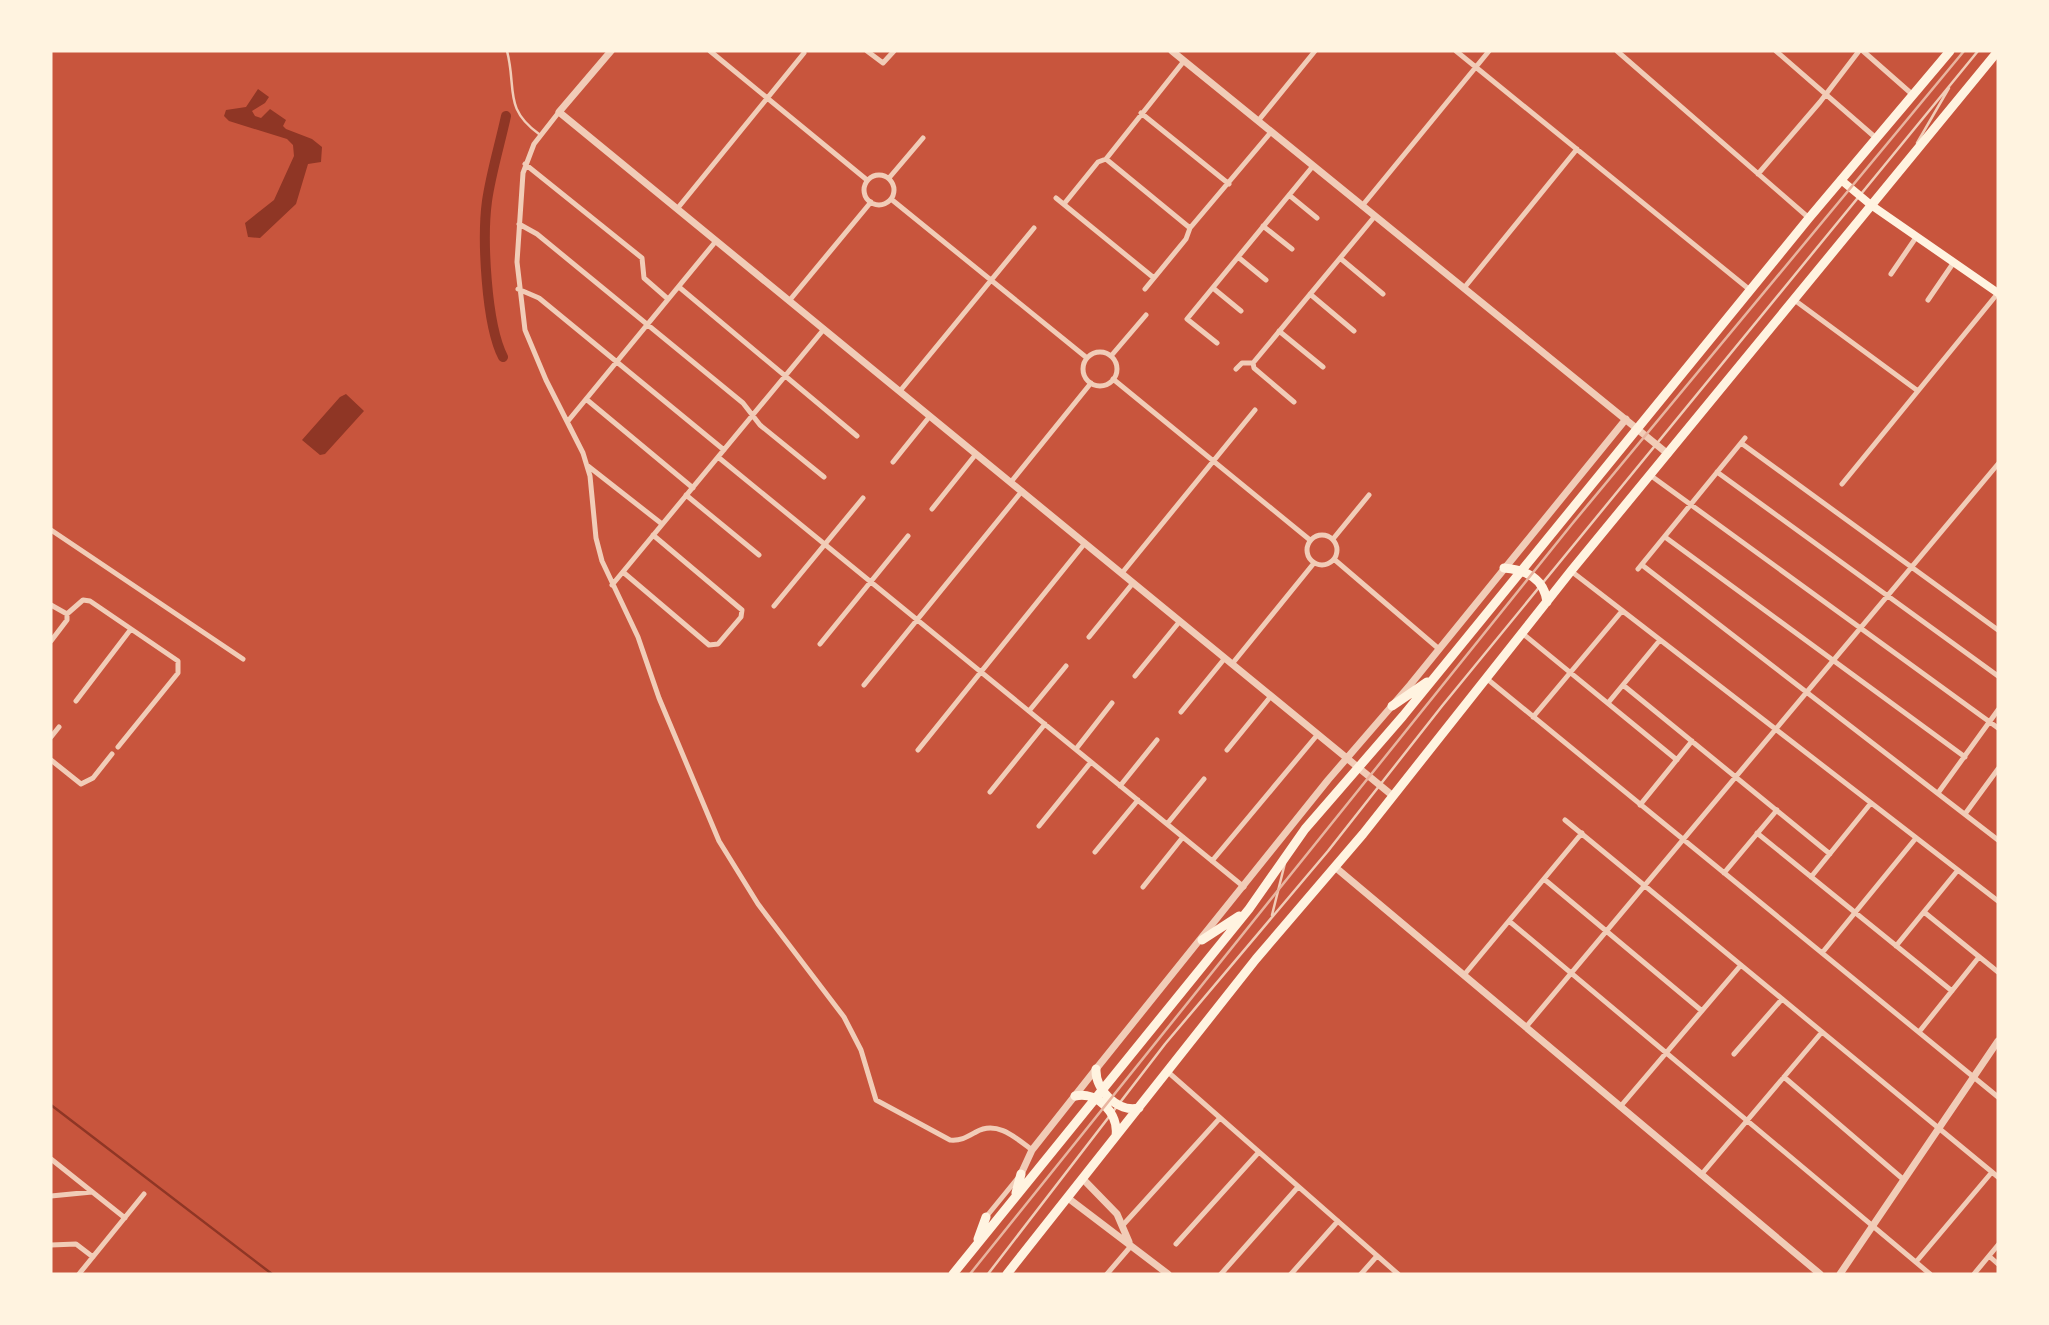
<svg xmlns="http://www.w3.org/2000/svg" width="2049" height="1325" viewBox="0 0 2049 1325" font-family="Georgia,serif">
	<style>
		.water { fill: #8f3625 }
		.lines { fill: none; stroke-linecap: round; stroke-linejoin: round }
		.stream { stroke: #8f3625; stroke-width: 2.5 }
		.canal { stroke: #8f3625; stroke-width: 10 }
		.service { stroke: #f1ccb7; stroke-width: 2.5 }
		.minor { stroke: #f1ccb7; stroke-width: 5 }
		.tertiary { stroke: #f1ccb7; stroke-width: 7 }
		.secondary { stroke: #fff3e0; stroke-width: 8 }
		.primary { stroke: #fff3e0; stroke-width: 9 }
		.rail { stroke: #e9b49f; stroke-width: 2.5 }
	</style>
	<rect width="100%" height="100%" fill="#c8553d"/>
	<path class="water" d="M258,89L269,97L265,103L252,111L255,116L261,118L270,109L286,120L283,126L286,129L312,139L322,147L321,162L308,164L296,204L260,238L248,237L245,223L274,200L294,156L293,145L287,139L229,121L224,116L226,110L246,107Z
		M346,394L364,411L325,454L320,455L302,440L340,397Z"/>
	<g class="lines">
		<path class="stream" d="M51,1105L272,1274"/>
		<path class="canal" d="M503,357C486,324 482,238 487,201C491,173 500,144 506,116"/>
		<path class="service" d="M507,51C517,89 503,108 539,134
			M1917,143L1949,88
			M1272,915L1285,863
			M988,1274L1165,1044L1328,851L1442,706L1978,51"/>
		<path class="minor" d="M710,51L867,180
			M867,51L883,63L894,51
			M1456,51L1750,290
			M1617,51L1809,218
			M1776,51L1876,138
			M1863,51L1913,95
			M559,112L534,144L523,173L517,262L525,330L546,380L583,453L590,476L596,538L602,561L638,637L659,698L719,841L758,904L844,1017L861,1050L876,1100L950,1140C961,1141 967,1137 976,1132C997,1120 1016,1138 1032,1150
			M1141,113L1229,184
			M1258,121L1315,51
			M1106,159L1184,61
			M1106,159L1190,228
			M525,164L642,258L644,278L668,299
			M1758,174L1820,102L1859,51
			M864 190a15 15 0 1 1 30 0a15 15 0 1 1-30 0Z
			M889,178L923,138
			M1289,195L1317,218
			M1056,198L1154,278
			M891,199L1087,358
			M1064,204L1098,162L1106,159
			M1362,206L1489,51
			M677,209L804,53
			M519,224L537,234L743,403L760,425L824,477
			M1263,226L1292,249
			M1190,228L1271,132
			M1238,257L1266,280
			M1340,258L1383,294
			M1891,274L1917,236
			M679,287L857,436
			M1213,288L1241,311
			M1464,288L1577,149
			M518,289L539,298L724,450
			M1145,289L1186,239L1190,228
			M1310,294L1354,331
			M1793,299L1918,391
			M1928,300L1954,262
			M789,301L871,202
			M1279,331L1323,367
			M1217,343L1187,319L1313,166
			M1083 369a17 17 0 1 1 34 0a17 17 0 1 1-34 0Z
			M1111,356L1146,315
			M1253,363L1375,216
			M1253,363L1254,368L1294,402
			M1236,369L1242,363H1253
			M1113,379L1310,540
			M900,391L1034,228
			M586,399L693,488
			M568,421L716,241
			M1741,443L1998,630
			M718,457L1244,887
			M893,462L930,416
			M588,466L662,524
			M1717,472L1998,676
			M1650,475L1998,728
			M1011,482L1091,383
			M1842,484L1998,293
			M686,495L759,555
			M932,509L976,454
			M51,530L243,659
			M1307 550a15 15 0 1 1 30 0a15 15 0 1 1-30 0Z
			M1665,537L1965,757
			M1333,539L1369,495
			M1335,560L1439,649
			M1642,565L1998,840
			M1638,569L1745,438
			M1571,571L1998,901
			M623,572L709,645L718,644L741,617L742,610L653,535
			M1122,573L1255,410
			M612,585L824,329
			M51,605L67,614L83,600L90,601L178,661V673L118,747
			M774,606L863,498
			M1522,633L1677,760
			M1089,637L1133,583
			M51,641L67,620V614
			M820,644L908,536
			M1232,664L1314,563
			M1135,676L1180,621
			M1486,678L1998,1097
			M864,685L1022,491
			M1623,685L1830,854
			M76,701L131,629
			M1608,703L1660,640
			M1029,711L1066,666
			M1181,712L1225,658
			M1533,717L1622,611
			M51,737L59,727
			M1076,749L1112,703
			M918,750L1085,543
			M1227,750L1271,696
			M51,760L81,784L93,778L112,754
			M1120,786L1157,740
			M990,792L1045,724
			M1938,793L1998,710
			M1640,805L1692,741
			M1965,814L1998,769
			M1565,820L1998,1177
			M1167,824L1204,779
			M1039,826L1091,762
			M1757,833L1952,991
			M1095,852L1138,800
			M1212,861L1318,734
			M1724,873L1777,810
			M1811,877L1871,803
			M1544,879L1702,1011
			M1143,887L1183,837
			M1924,912L1998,972
			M1509,921L1930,1274
			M1896,946L1958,870
			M1822,953L1916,838
			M1464,975L1582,833
			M1526,1027L1998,464
			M1919,1032L1979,957
			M1734,1054L1782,999
			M1168,1072L1398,1274
			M1784,1077L1904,1180
			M1620,1107L1741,965
			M51,1159L125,1218
			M1701,1175L1822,1032
			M51,1196L92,1192
			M986,1217L1017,1179
			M1123,1225L1220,1118
			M1176,1244L1259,1152
			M51,1245L76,1244L93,1257
			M1989,1256L1998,1264
			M1916,1262L1992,1172
			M79,1274L144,1194
			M1107,1274L1131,1246
			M1221,1274L1298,1187
			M1291,1274L1338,1221
			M1361,1274L1377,1256
			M1974,1274L1998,1245"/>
		<path class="tertiary" d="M611,51L559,112L1393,796
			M1172,51L1668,454
			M1335,867L1820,1274
			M1021,1174L1032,1150L1096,1069L1328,780L1410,685L1626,419
			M1083,1179L1117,1214L1129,1242
			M1068,1198L1168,1274
			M1840,1274L1998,1041"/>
		<path class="secondary" d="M1841,180L1871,205L1998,293"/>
		<path class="primary" d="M1504,568C1526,570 1544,578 1547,602
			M1392,706L1427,682
			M1202,940L1239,916
			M1096,1069C1095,1090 1118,1113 1139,1108
			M1075,1096C1098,1091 1119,1114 1116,1136
			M1016,1193L1021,1174
			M978,1239L986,1217
			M953,1274L1249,909L1305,829L1403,716L1809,218L1950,51
			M1007,1274L1256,959L1363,834L1571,571L1998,51"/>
		<path class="rail" d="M970,1274L1572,524L1964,51"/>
	</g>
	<rect width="2049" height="1325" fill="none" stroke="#fff3e0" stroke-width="105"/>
</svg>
